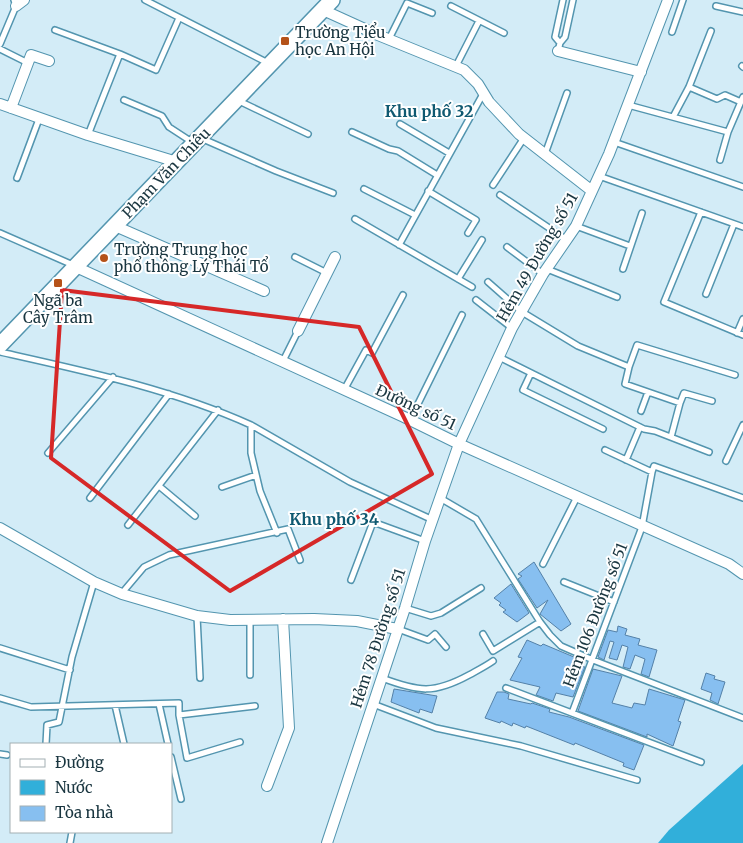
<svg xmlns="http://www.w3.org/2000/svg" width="743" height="843" viewBox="0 0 743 843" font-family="Merriweather,serif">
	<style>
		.water { fill: #31afda }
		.building { fill: #87bff0; stroke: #5481a8 }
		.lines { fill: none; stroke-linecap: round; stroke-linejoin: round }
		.service-casing { stroke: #5395af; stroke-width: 8 }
		.minor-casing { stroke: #5395af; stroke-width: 12 }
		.secondary-casing { stroke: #5395af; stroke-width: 18 }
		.service { stroke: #fff; stroke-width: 5 }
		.minor { stroke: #fff; stroke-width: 10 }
		.secondary { stroke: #fff; stroke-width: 15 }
		.marked { fill: none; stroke: #d62828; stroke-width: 4; stroke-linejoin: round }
		.poi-dot { fill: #b55219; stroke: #fff; stroke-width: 2 }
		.labels { text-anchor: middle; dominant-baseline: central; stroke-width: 4; stroke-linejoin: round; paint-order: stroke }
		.poi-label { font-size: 15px; fill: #1a3640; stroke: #fff; text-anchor: start }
		.street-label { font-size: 15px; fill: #1a3640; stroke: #fff }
		.neighbourhood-label { font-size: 16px; font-weight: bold; fill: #0f5971; stroke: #fff }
	</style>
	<rect width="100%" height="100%" fill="#d3ecf7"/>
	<path class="water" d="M743,764V843H658L669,830Z"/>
	<path class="building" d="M534,562L571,624L561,631L540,614L548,600L537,608L518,579L522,576L518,574Z
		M511,584L529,613L517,622L503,612L506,610L499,605L501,603L494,598Z
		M618,626L627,629L625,635L640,639L638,645L657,650L649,677L641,674L645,659L635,655L630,669L623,667L628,647L622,645L617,660L609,658L614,642L610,641L604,660L598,657L608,630L617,632Z
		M527,640L541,646L543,644L581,660L579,666L585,667L573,697L556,693L553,701L536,695L540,687L510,680L522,658L518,657Z
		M593,669L622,676L612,703L632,708L634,703L645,705L649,689L685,700L678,721L681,722L673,746L647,734V737L578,711Z
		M706,673L715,676L714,679L725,682L718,704L710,700L712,693L701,689Z
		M394,689L437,696L432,713L420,709L419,713L391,702Z
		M497,692H504L509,694L508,699L531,704L532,703L550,709L549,712L569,717L644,745L634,770L623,766L624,763L575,743L574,745L526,726L525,728L513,723L512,726L501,721L500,723L485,718Z"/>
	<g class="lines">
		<g class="service-casing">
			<path id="service" d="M145,0L268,63
				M451,6L504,33
				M716,6L743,12
				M55,30L120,54L88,135
				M672,32L683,0
				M389,39L407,3L432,13
				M560,43L555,37L563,0
				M0,44L16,6L14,0
				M0,49L28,63
				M558,51L560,43L565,37L573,0
				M120,54L156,70L179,18
				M456,66L479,21
				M742,66L743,67
				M689,87L717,99L725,95L741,102
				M124,100L162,116L169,127L192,142
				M239,101L308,134
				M628,105L728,132L743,97
				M673,117L689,87L711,31
				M400,124L449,153
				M352,132L389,149L398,151L437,175
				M203,139L276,171L333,193
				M614,142L743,187
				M545,154L567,93
				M720,160L728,132
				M599,176L743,227
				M17,178L39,119
				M493,185L524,138
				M364,189L415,215
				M428,191L476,220L468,233
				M500,195L567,240
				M701,212L664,302L743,335
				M355,219L472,287
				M576,226L630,246
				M0,233L73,265
				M399,245L483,94
				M507,247L543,274
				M295,257L327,273
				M547,269L617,297
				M623,269L642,213
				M458,279L482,240
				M488,282L522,312L578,346L629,367L625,384L680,403L684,393L712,401
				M706,294L734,224
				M476,300L512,328
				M737,333L743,319
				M0,352C85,371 171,389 251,425V453L260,491L277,533
				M499,357L644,429L655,431L709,452
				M283,361L298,331
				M629,367L637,345L735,375
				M531,373L523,390L603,429
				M344,390L366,350L372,353L403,295
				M641,411L648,392
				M410,420L462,315
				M251,425L350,482L433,520
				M671,437L680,403
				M605,450L652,472
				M48,453L113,377
				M626,460L640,427
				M726,461L743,425
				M159,486L195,516
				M222,487L256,475
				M90,498L169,394
				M440,498L476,519L540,622L550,635L561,646L593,660L743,718
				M128,525L218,410
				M543,564L577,497
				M351,580L373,522L425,541
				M564,582L614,602
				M122,593L144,567L169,555L288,529L300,560
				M405,608L431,616L441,613L481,588
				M197,616L200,678
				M398,629L428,640L435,634L446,647
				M483,634L493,651L540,622
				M0,648L70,670
				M250,675V619
				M382,678C419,692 434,694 469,675C478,670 486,666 493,661
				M506,688L701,762
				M0,698L31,707L179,703V715L187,758L240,742
				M159,704L168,744
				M373,704L436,728L521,746L637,780
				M115,705L124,744
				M572,713L642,527L652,472L654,466L743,498
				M179,715L255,706
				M46,744L47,725L59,722L72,657L94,582
				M0,754L7,755
				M171,757L181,799
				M70,843L72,832"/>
		</g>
		<g class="minor-casing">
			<path id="minor" d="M16,6L24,0
				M323,10L378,35L464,70L478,84L489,102L519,134L592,191
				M558,51L641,72
				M0,104L88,135L177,162
				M11,108L31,55L49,61
				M115,226L264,291
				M76,267L404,417L459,444L729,564L743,574
				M298,331L335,257
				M0,528L94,582L122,594L197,616L230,620L314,619L357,621L397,629
				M267,786L289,728L283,619
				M327,843L405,608L425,541L459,444L512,328L543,274L576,226L592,191L609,154L668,0"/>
		</g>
		<g class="secondary-casing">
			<path id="secondary" d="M0,345L332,0"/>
		</g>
		<use href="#service" class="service"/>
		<use href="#minor" class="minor"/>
		<use href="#secondary" class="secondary"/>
	</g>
	<path class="marked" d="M62,290L359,327L432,474L230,591L51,458Z"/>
	<g class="poi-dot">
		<rect x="280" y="36" width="10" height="10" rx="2.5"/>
		<circle cx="104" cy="258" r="5"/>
		<rect x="53" y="278" width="10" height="10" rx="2.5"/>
	</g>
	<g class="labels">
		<g class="poi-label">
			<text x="295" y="32">Trường Tiểu<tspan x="295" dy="17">học An Hội</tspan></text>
			<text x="114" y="249">Trường Trung học<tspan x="114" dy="17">phổ thông Lý Thái Tổ</tspan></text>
			<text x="58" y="300" text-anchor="middle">Ngã ba<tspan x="58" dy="17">Cây Trâm</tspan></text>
		</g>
		<g class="street-label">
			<text transform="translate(166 173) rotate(-46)">Phạm Văn Chiêu</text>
			<text transform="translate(537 257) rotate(-60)">Hẻm 49 Đường số 51</text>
			<text transform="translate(416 407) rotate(25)">Đường số 51</text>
			<text transform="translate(595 615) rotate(-69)">Hẻm 106 Đường số 51</text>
			<text transform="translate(378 638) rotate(-72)">Hẻm 78 Đường số 51</text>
		</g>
		<g class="neighbourhood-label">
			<text x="429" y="111">Khu phố 32</text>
			<text x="334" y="519">Khu phố 34</text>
		</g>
	</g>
	<rect x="10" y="743" width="162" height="90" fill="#ffffff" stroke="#a3afb3"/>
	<rect x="20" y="759" width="25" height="8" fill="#ffffff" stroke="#a3afb3"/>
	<text x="55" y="768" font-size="15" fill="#1a3640">Đường</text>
	<rect x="20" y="780" width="25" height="15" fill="#31afda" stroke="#a3afb3"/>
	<text x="55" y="793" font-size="15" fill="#1a3640">Nước</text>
	<rect x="20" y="806" width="25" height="15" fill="#87bff0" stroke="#a3afb3"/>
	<text x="55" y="818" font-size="15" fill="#1a3640">Tòa nhà</text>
</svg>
